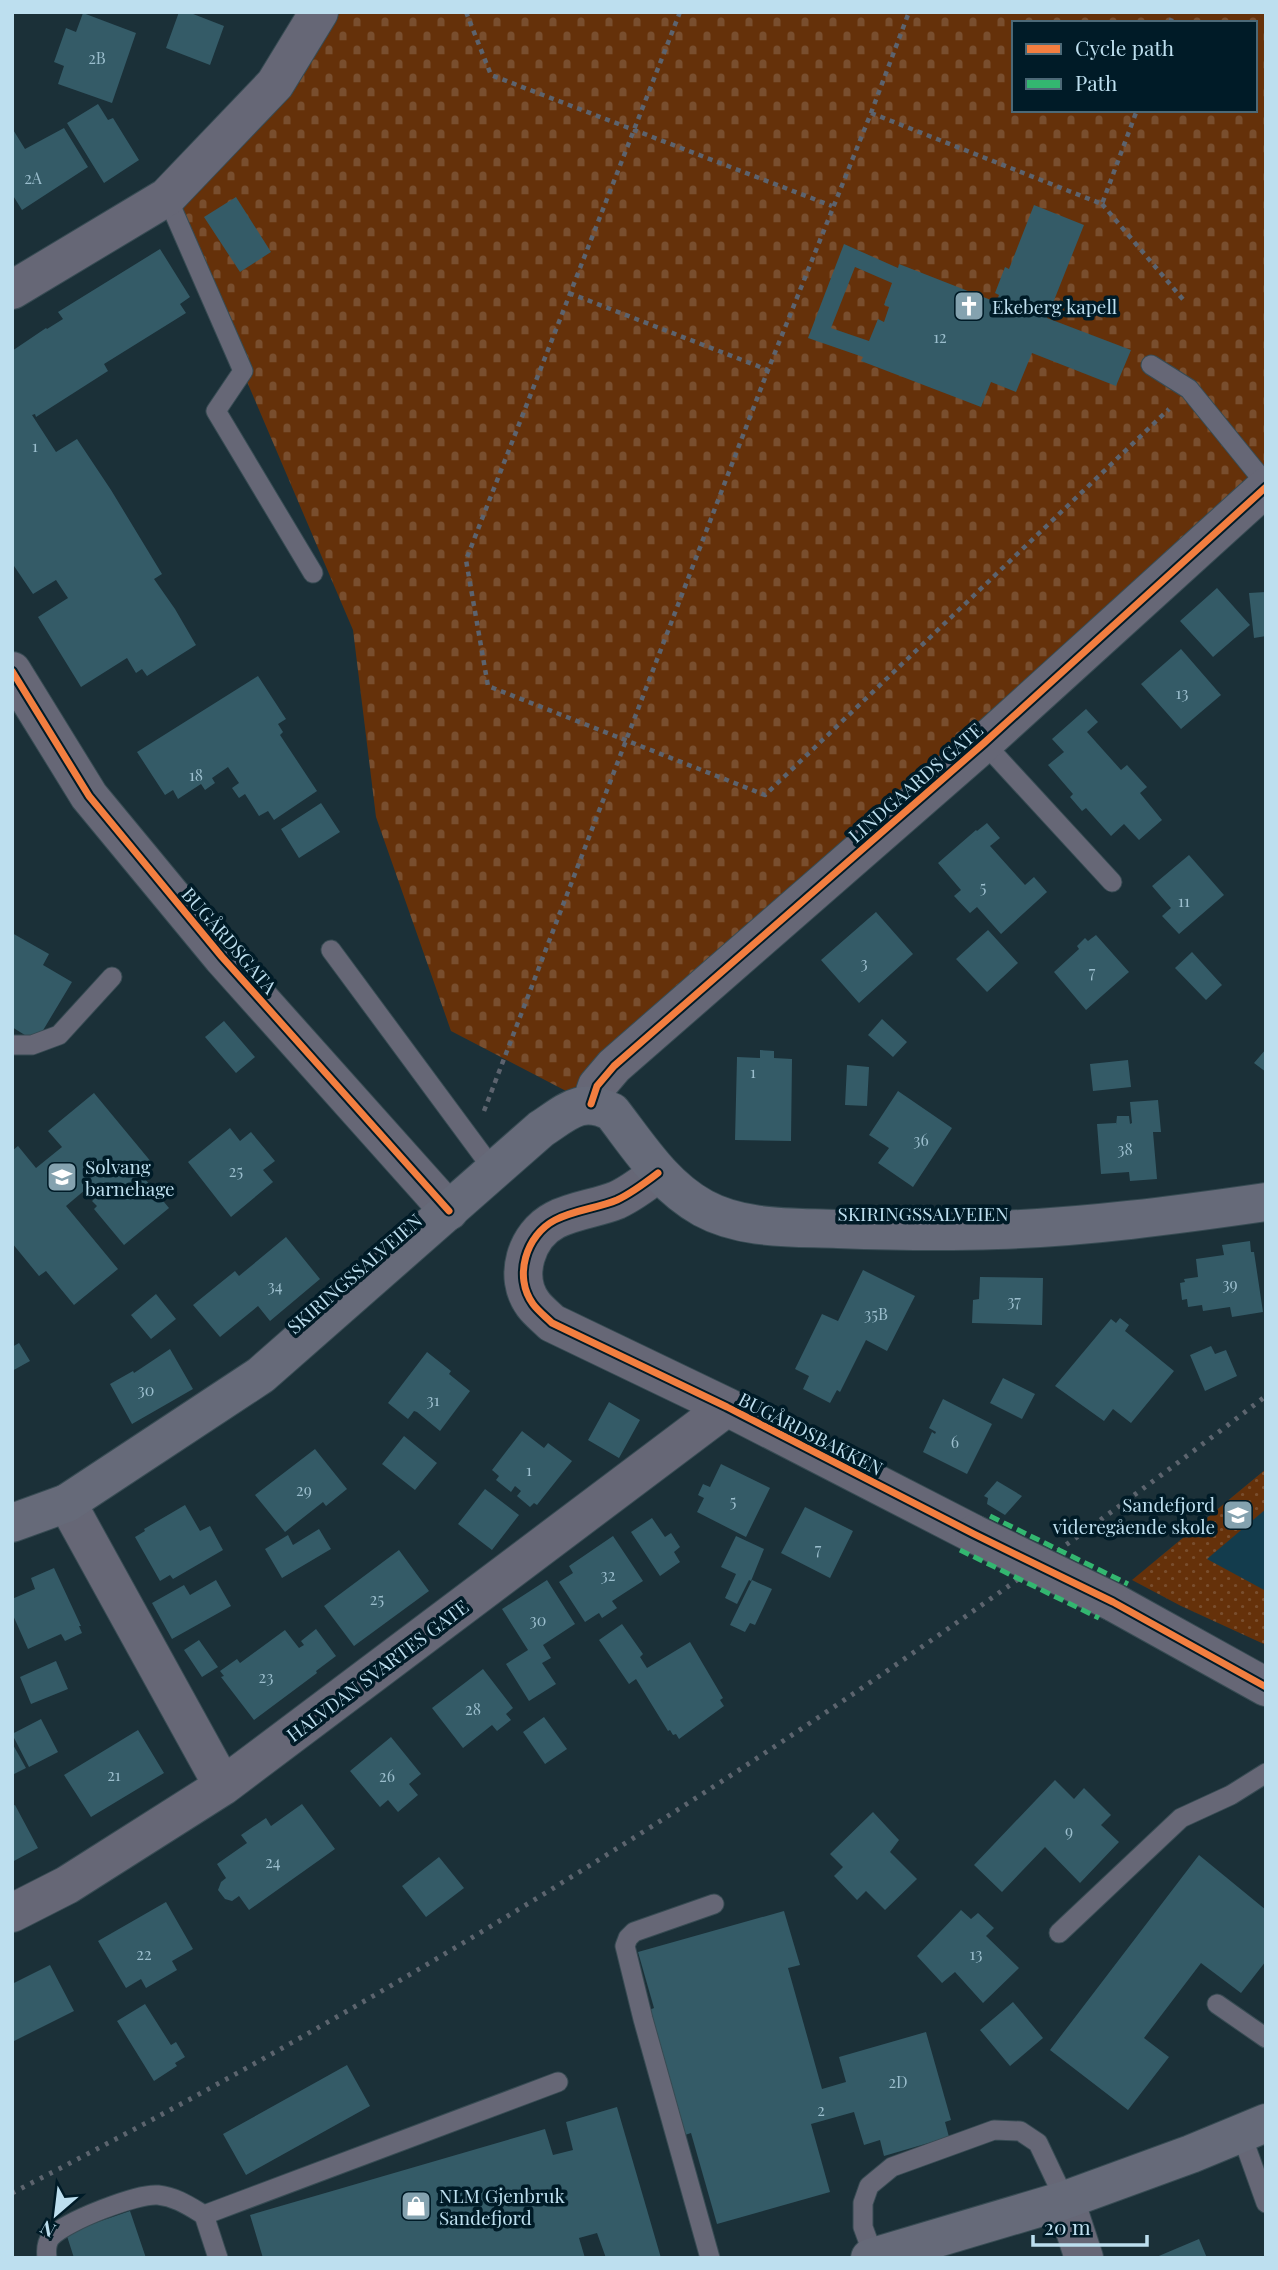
<svg xmlns="http://www.w3.org/2000/svg" width="1278" height="2270" viewBox="0 0 1278 2270" font-family="'Playfair Display',serif">
	<style>
		.built { fill: #133c4d }
		.grass { fill: url(#grass-dots) }
		.cemetery { fill: url(#cemetery-stones); fill-rule: evenodd }
		.building { fill: #345b67; fill-rule: evenodd }
		.lines { fill: none; stroke-linecap: round; stroke-linejoin: round }
		.service-casing { stroke: #374b53; stroke-width: 21 }
		.minor-casing { stroke: #374b53; stroke-width: 40 }
		.secondary-casing { stroke: #374b53; stroke-width: 40 }
		.path { stroke: #5c636e; stroke-width: 4.5; stroke-dasharray: 5 5; stroke-linecap: butt }
		.service { stroke: #666776; stroke-width: 19 }
		.minor { stroke: #666776; stroke-width: 38 }
		.secondary { stroke: #666a79; stroke-width: 38 }
		.rail { stroke: #5c646e; stroke-width: 5; stroke-dasharray: 3.5 7; stroke-linecap: butt }
		.minor-bridge-casing { stroke: #374b53; stroke-width: 40; stroke-linecap: butt }
		.minor-bridge { stroke: #666776; stroke-width: 38 }
		.quiet { stroke: #33b770; stroke-width: 5; stroke-dasharray: 10 5; stroke-linecap: butt }
		.cycleway-casing { stroke: #001b27; stroke-width: 11 }
		.cycleway { stroke: #f27e40; stroke-width: 7 }
		.labels { text-anchor: middle; dominant-baseline: central; stroke-width: 7; stroke-linejoin: round; paint-order: stroke }
		.number-label { font-size: 16px; fill: #9bbecd }
		.poi-label { font-size: 19px; fill: #bddfef; stroke: #001b27; text-anchor: start }
		.street-label { font-size: 19px; fill: #bddfef; stroke: #001b27 }
	</style>
	<defs>
		<pattern id="grass-dots" width="8" height="8" patternUnits="userSpaceOnUse" patternTransform="scale(1.75)"><rect width="8" height="8" fill="#65310a"/><path d="M2 2h.1M6 6h.1" fill="none" stroke="#794e2e" stroke-width="1.8" stroke-linecap="round"/></pattern>
		<pattern id="cemetery-stones" width="16" height="16" patternUnits="userSpaceOnUse" patternTransform="scale(1.75)"><rect width="16" height="16" fill="#65310a"/><path d="M2 7V4a2 2 0 0 1 4 0v3zM10 15v-3a2 2 0 0 1 4 0v3z" fill="#794e2e"/></pattern>
	</defs>
	<rect width="100%" height="100%" fill="#1b3038"/>
	<path class="built" d="M1266,1469V1643L1156,1560Z"/>
	<path class="grass" d="M1266,1469V1509L1207,1559L1266,1591V1645L1181,1606L1132,1580Z"/>
	<path class="cemetery" d="M314,12H1266V487L591,1104L451,1031L376,817L353,630L175,213ZM1014,23H1255V110H1014Z"/>
	<path class="building" d="M179,12H188L224,26L210,65L166,48Z
		M83,13L136,33L112,103L58,84L64,66L54,62L66,28L76,32Z
		M98,104L108,120L113,118L139,160L104,183L67,123Z
		M12,128L25,149L64,128L88,167L22,210L12,194Z
		M236,197L271,252L240,272L204,217Z
		M1034,205L1084,225L1047,318L1131,350L1116,386L1032,353L1016,392L991,382L981,407L861,361L863,357L808,338L844,244L898,268L899,264L996,302L999,295L995,293L1005,267L1009,269ZM855,267L892,283L884,305L889,307L884,322L878,319L869,341L831,328Z
		M160,249L190,297L180,304L186,313L104,364L108,371L36,417L35,414L32,415L56,452L77,439L111,490L162,574L154,579L175,609L196,645L147,676L142,669L136,673L127,658L81,687L38,617L68,598L56,580L33,594L12,563V351L46,328L47,329L63,319L58,312Z
		M1217,588L1250,625L1213,657L1180,621Z
		M1266,592V636L1254,638L1249,593Z
		M1181,649L1221,695L1181,729L1141,684Z
		M258,676L286,719L278,724L283,732L280,735L317,791L274,820L268,811L259,816L245,794L239,798L232,788L239,783L228,767L212,778L215,783L205,790L201,784L178,799L173,790L165,795L137,752Z
		M1086,709L1098,722L1087,732L1121,770L1127,765L1147,787L1140,793L1162,820L1139,840L1124,824L1111,836L1086,808L1082,811L1070,797L1073,794L1048,765L1064,752L1052,739Z
		M321,803L340,832L299,858L281,829Z
		M987,823L1000,838L990,846L1025,885L1034,877L1047,892L1001,934L977,907L970,913L954,896L961,890L938,863L976,830L977,831Z
		M1189,855L1224,895L1179,934L1162,916L1171,908L1152,886Z
		M876,912L913,954L859,1003L821,960Z
		M988,930L1018,963L987,992L956,959Z
		M12,933L49,954L43,965L72,982L36,1042L12,1027Z
		M1096,935L1129,972L1086,1010L1054,972L1079,949L1077,946L1085,938L1088,941Z
		M1192,952L1222,985L1206,1000L1175,968Z
		M882,1019L907,1042L893,1057L868,1035Z
		M224,1021L255,1057L236,1073L205,1037Z
		M1266,1049V1072L1254,1063Z
		M760,1050L774,1051V1058L792,1059L791,1141L735,1140L737,1057L760,1058Z
		M1128,1060L1131,1087L1093,1091L1090,1064Z
		M847,1065L869,1067L867,1106L845,1105Z
		M898,1091L952,1128L913,1187L878,1163L889,1148L869,1135Z
		M94,1093L152,1163L140,1173L169,1208L124,1245L94,1209L97,1206L92,1201L100,1194L92,1184L66,1206L118,1269L74,1305L46,1271L39,1276L12,1243V1151L18,1146L36,1168L62,1147L48,1131Z
		M1158,1100L1161,1132H1153L1157,1179L1130,1181L1129,1172L1101,1174L1097,1124L1116,1123V1125L1117,1116H1129L1130,1124L1132,1123L1130,1102Z
		M230,1128L240,1141L251,1132L275,1161L263,1170L273,1182L231,1217L188,1162Z
		M286,1237L320,1279L270,1321L258,1306L220,1337L193,1305L235,1271L239,1276Z
		M1250,1241L1251,1252H1254L1263,1312L1232,1317L1230,1307L1203,1311L1202,1305L1188,1307L1187,1299L1182,1300L1180,1283L1185,1282L1184,1279L1198,1277L1196,1259L1224,1255L1222,1245Z
		M863,1270L915,1296L887,1351L866,1340L840,1392L837,1390L830,1403L803,1389L809,1376L795,1369L822,1314L838,1321Z
		M980,1277L1043,1278L1042,1325L972,1323L973,1300L979,1299Z
		M156,1294L176,1319L151,1339L131,1315Z
		M1120,1318L1129,1325L1125,1331L1174,1371L1131,1423L1113,1409L1104,1421L1055,1386L1111,1319L1116,1323Z
		M19,1343L30,1361L12,1371V1347Z
		M1211,1346L1215,1354L1226,1350L1237,1376L1205,1391L1190,1355Z
		M170,1349L193,1389L132,1424L110,1384L133,1371L134,1373Z
		M427,1352L451,1371L449,1374L470,1391L440,1431L417,1412L414,1411L408,1419L388,1403Z
		M1003,1378L1035,1394L1022,1419L990,1403Z
		M943,1399L992,1424L967,1474L923,1452L932,1432L935,1434L936,1432L929,1428Z
		M609,1402L640,1420L619,1458L588,1440Z
		M522,1431L544,1448L548,1443L572,1461L537,1505L534,1503L530,1507L517,1496L521,1491L515,1486L511,1492L496,1480L499,1476L492,1470Z
		M404,1436L437,1463L415,1490L382,1464Z
		M315,1449L347,1489L326,1506L323,1502L285,1532L255,1495Z
		M721,1464L770,1488L746,1537L697,1512L704,1498L698,1495L703,1484L710,1487Z
		M997,1481L1022,1496L1005,1515L987,1504L988,1498L984,1496Z
		M485,1489L519,1515L492,1550L458,1524Z
		M185,1505L200,1531L210,1526L223,1550L173,1579L170,1575L160,1581L135,1537L145,1531L144,1529Z
		M805,1507L853,1531L830,1578L781,1553Z
		M652,1518L665,1537L671,1533L680,1547L674,1552L680,1562L660,1576L631,1532Z
		M319,1529L331,1549L282,1578L265,1549L288,1535L293,1545Z
		M613,1536L643,1581L612,1601L617,1608L602,1618L599,1613L585,1622L559,1582L573,1573L569,1566Z
		M736,1536L764,1549L751,1581L749,1580L737,1604L725,1598L736,1574L721,1567Z
		M399,1550L429,1591L354,1646L324,1606Z
		M54,1568L81,1626H79L82,1633L65,1641L61,1634L28,1649L12,1613V1599L35,1589L31,1578Z
		M216,1580L231,1606L172,1639L152,1603L184,1585L190,1595Z
		M547,1580L575,1624L543,1645L551,1658L542,1663L556,1684L529,1701L506,1664L528,1650L502,1609Z
		M752,1580L772,1589L755,1625L750,1623L745,1632L730,1625Z
		M622,1624L643,1654L640,1657L647,1668L690,1642L723,1698L720,1700L724,1706L679,1739L676,1734L673,1735L670,1730L668,1731L636,1679L629,1684L599,1640Z
		M316,1629L336,1656L316,1671L317,1673L254,1720L221,1677L224,1676L220,1671L237,1659L240,1663L285,1630L299,1648L304,1645L301,1641Z
		M199,1640L218,1667L202,1677L184,1650Z
		M56,1661L68,1689L31,1704L20,1677Z
		M483,1669L513,1708L506,1714L511,1720L497,1731L492,1725L463,1748L432,1708Z
		M544,1717L567,1749L545,1764L523,1732Z
		M41,1719L58,1752L29,1767L12,1734Z
		M138,1730L164,1773L91,1817L64,1775Z
		M391,1737L421,1774L409,1784L418,1795L398,1812L388,1800L380,1807L350,1771Z
		M12,1743L26,1768L12,1775Z
		M1055,1780L1074,1799L1084,1788L1111,1815L1101,1825L1119,1842L1080,1883L1045,1847L1002,1892L974,1865Z
		M302,1804L335,1849L249,1910L239,1896L232,1901L225,1899L218,1890L221,1882L226,1878L217,1864L247,1843L241,1835L266,1818L271,1826Z
		M15,1805L38,1848L12,1862V1806Z
		M873,1812L899,1840L890,1852L917,1879L885,1910L866,1891L857,1900L834,1876L843,1867L830,1854Z
		M1199,1855L1266,1910V1961L1241,1993L1201,1963L1144,2038L1169,2057L1128,2110L1050,2050Z
		M439,1857L464,1888L426,1917L402,1886Z
		M166,1902L193,1949L172,1961L177,1970L146,1988L141,1979L126,1988L98,1941Z
		M961,1910L971,1919L978,1913L994,1928L986,1936L1019,1968L983,2003L955,1972L942,1983L917,1956Z
		M784,1911L800,1965L788,1968L822,2089L846,2082L839,2057L926,2032L951,2120L945,2122L949,2137L884,2156L880,2140L864,2145L854,2112L811,2124L830,2192L717,2224L691,2133L685,2135L649,2010L654,2008L638,1952Z
		M50,1965L74,2011L12,2042V1984Z
		M1013,2002L1043,2038L1010,2066L980,2030Z
		M145,2004L171,2045L176,2042L185,2057L175,2063L177,2066L154,2081L117,2021Z
		M347,2065L370,2106L246,2175L223,2134Z
		M617,2107L661,2258H606L597,2233L579,2238L585,2258H263L250,2215L545,2129L553,2155L573,2150L566,2122Z
		M130,2211L146,2258H74L66,2233Z
		M1199,2239L1207,2258H1154Z"/>
	<g class="lines">
		<g class="service-casing">
			<path id="service" d="M167,197L243,371L216,411L313,573
				M1151,365L1189,389L1266,484
				M984,743L1112,882
				M331,950L495,1172
				M12,1045H32L59,1035L112,977
				M1059,1933L1181,1818L1231,1795L1266,1773
				M1217,2004L1266,2038
				M1241,2133L1266,2203
				M204,2215L558,2082
				M874,2257L863,2227V2203L869,2186L892,2167L994,2130L1020,2131L1038,2143L1065,2200
				M47,2258C46,2250 46,2243 51,2237C66,2221 138,2193 158,2195C176,2197 189,2206 204,2215L218,2258
				M710,2258L643,2019L625,1946L628,1938L634,1932L714,1904"/>
		</g>
		<g class="minor-casing">
			<path id="minor" d="M12,290L167,197L275,84L319,12
				M12,671L89,796L222,957L449,1211
				M591,1104L597,1086L614,1066L984,743L1266,487
				M658,1173C645,1183 632,1193 617,1200C598,1208 574,1210 555,1220C526,1235 513,1277 533,1304C538,1311 546,1317 552,1323L727,1407L974,1534
				M67,1503L223,1786
				M1113,1602L1266,1687
				M12,1913L67,1885L223,1786L727,1407
				M1065,2200L1084,2258"/>
		</g>
		<g class="secondary-casing">
			<path id="secondary" d="M12,1523L67,1503L261,1375L541,1129C567,1112 581,1096 612,1112C639,1147 663,1186 703,1208C743,1230 793,1227 838,1229C891,1231 944,1232 997,1230C1087,1227 1176,1215 1266,1202
				M870,2258L1065,2200L1191,2154L1266,2123"/>
		</g>
		<path class="path" d="M466,12L491,75L832,206
			M680,12L466,560L488,686L765,795L1169,409
			M1170,23L1174,12
			M871,113L1102,204L1137,110
			M1102,204L1186,303
			M569,293L768,370
			M484,1111L768,370L871,113L909,12"/>
		<use href="#service" class="service"/>
		<use href="#minor" class="minor"/>
		<use href="#secondary" class="secondary"/>
		<path class="rail" d="M12,2193C453,1968 873,1697 1266,1396"/>
		<g class="minor-bridge-casing">
			<path id="minor-bridge" d="M974,1534L1113,1602"/>
		</g>
		<use href="#minor-bridge" class="minor-bridge"/>
		<path class="quiet" d="M990,1516L1128,1584
			M960,1550L1099,1618"/>
		<g class="cycleway-casing">
			<path id="cycleway" d="M12,671L89,796L222,957L449,1211
				M591,1104L597,1086L614,1066L984,743L1266,487
				M658,1173C645,1183 632,1193 617,1200C598,1208 574,1210 555,1220C526,1235 513,1277 533,1304C538,1311 546,1317 552,1323L727,1407L974,1534L1113,1602L1266,1687"/>
		</g>
		<use href="#cycleway" class="cycleway"/>
	</g>
	<defs>
		<g id="church-square" transform="scale(1.575)"><rect x="-9" y="-9" width="18" height="18" rx="4" fill="#84a2af" stroke="#001b27"/><path d="M-1.2-6h2.4v3.5h3.3v2.4h-3.3V6h-2.4V-.1h-3.3v-2.4h3.3Z" fill="#fff"/></g>
		<g id="school-square" transform="scale(1.575)"><rect x="-9" y="-9" width="18" height="18" rx="4" fill="#84a2af" stroke="#001b27"/><path d="M0-5L7-2L0 1L-7-2ZM-4 1L0 2.5L4 1V4Q0 6-4 4Z" fill="#fff"/></g>
		<g id="shop-square" transform="scale(1.575)"><rect x="-9" y="-9" width="18" height="18" rx="4" fill="#84a2af" stroke="#001b27"/><path d="M-5-2.5h2.3a2.7 3.5 0 0 1 5.4 0H5L5.5 6h-11ZM-1.5-2.5h3a1.5 2.3 0 0 0-3 0Z" fill="#fff"/></g>
	</defs>
	<g fill-rule="evenodd">
		<use href="#church-square" x="969" y="306"/>
		<use href="#school-square" x="62" y="1177"/>
		<use href="#school-square" x="1238" y="1515"/>
		<use href="#shop-square" x="416" y="2206"/>
	</g>
	<g class="labels">
		<g class="number-label">
			<text x="97" y="57">2B</text>
			<text x="33" y="177">2A</text>
			<text x="940" y="336">12</text>
			<text x="35" y="445">1</text>
			<text x="1182" y="692">13</text>
			<text x="196" y="774">18</text>
			<text x="983" y="886">5</text>
			<text x="1184" y="900">11</text>
			<text x="864" y="962">3</text>
			<text x="1092" y="971">7</text>
			<text x="753" y="1071">1</text>
			<text x="921" y="1139">36</text>
			<text x="1125" y="1148">38</text>
			<text x="236" y="1170">25</text>
			<text x="1230" y="1283">39</text>
			<text x="275" y="1285">34</text>
			<text x="1014" y="1300">37</text>
			<text x="876" y="1313">35B</text>
			<text x="146" y="1389">30</text>
			<text x="433" y="1399">31</text>
			<text x="955" y="1441">6</text>
			<text x="529" y="1469">1</text>
			<text x="304" y="1489">29</text>
			<text x="733" y="1500">5</text>
			<text x="818" y="1548">7</text>
			<text x="608" y="1574">32</text>
			<text x="377" y="1598">25</text>
			<text x="538" y="1619">30</text>
			<text x="266" y="1676">23</text>
			<text x="473" y="1708">28</text>
			<text x="114" y="1774">21</text>
			<text x="387" y="1775">26</text>
			<text x="1069" y="1830">9</text>
			<text x="273" y="1861">24</text>
			<text x="144" y="1953">22</text>
			<text x="976" y="1953">13</text>
			<text x="898" y="2081">2D</text>
			<text x="821" y="2109">2</text>
		</g>
		<g class="poi-label">
			<text x="992" y="306">Ekeberg kapell</text>
			<text x="85" y="1166">Solvang<tspan x="85" dy="22">barnehage</tspan></text>
			<text x="1215" y="1504" text-anchor="end">Sandefjord<tspan x="1215" dy="22">videregående skole</tspan></text>
			<text x="439" y="2195">NLM Gjenbruk<tspan x="439" dy="22">Sandefjord</tspan></text>
		</g>
		<g class="street-label">
			<text transform="translate(915 782) rotate(-41)">LINDGAARDS GATE</text>
			<text transform="translate(230 940) rotate(49)">BUGÅRDSGATA</text>
			<text x="923" y="1213">SKIRINGSSALVEIEN</text>
			<text transform="translate(354 1273) rotate(-41)">SKIRINGSSALVEIEN</text>
			<text transform="translate(811 1433) rotate(27)">BUGÅRDSBAKKEN</text>
			<text transform="translate(377 1670) rotate(-37)">HALVDAN SVARTES GATE</text>
		</g>
	</g>
	<rect width="1278" height="2270" fill="none" stroke="#bddfef" stroke-width="28"/>
	<rect x="1012" y="21" width="245" height="91" fill="#001b27" stroke="#4c6977" stroke-width="2"/>
	<rect x="1026" y="44" width="35" height="10" fill="#f27e40" stroke="#4c6977" stroke-width="2"/>
	<text x="1075" y="56" font-size="21" fill="#bddfef">Cycle path</text>
	<rect x="1026" y="79" width="35" height="10" fill="#33b770" stroke="#4c6977" stroke-width="2"/>
	<text x="1075" y="91" font-size="21" fill="#bddfef">Path</text>
	<g transform="translate(56 2214) rotate(208)" stroke="#001b27" stroke-width="5" paint-order="stroke">
	<path d="M0-5L12 26L0 18L-12 26Z" fill="#bddfef"/>
	<text y="-10" font-size="19" font-weight="bold" text-anchor="middle" fill="#bddfef">N</text>
	</g>
	<path d="M1033 2235v10h114v-10" fill="none" stroke="#bddfef" stroke-width="3.5"/>
	<text x="1044" y="2235" font-size="21" fill="#bddfef" stroke="#001b27" stroke-width="5" paint-order="stroke">20 m</text>
</svg>
